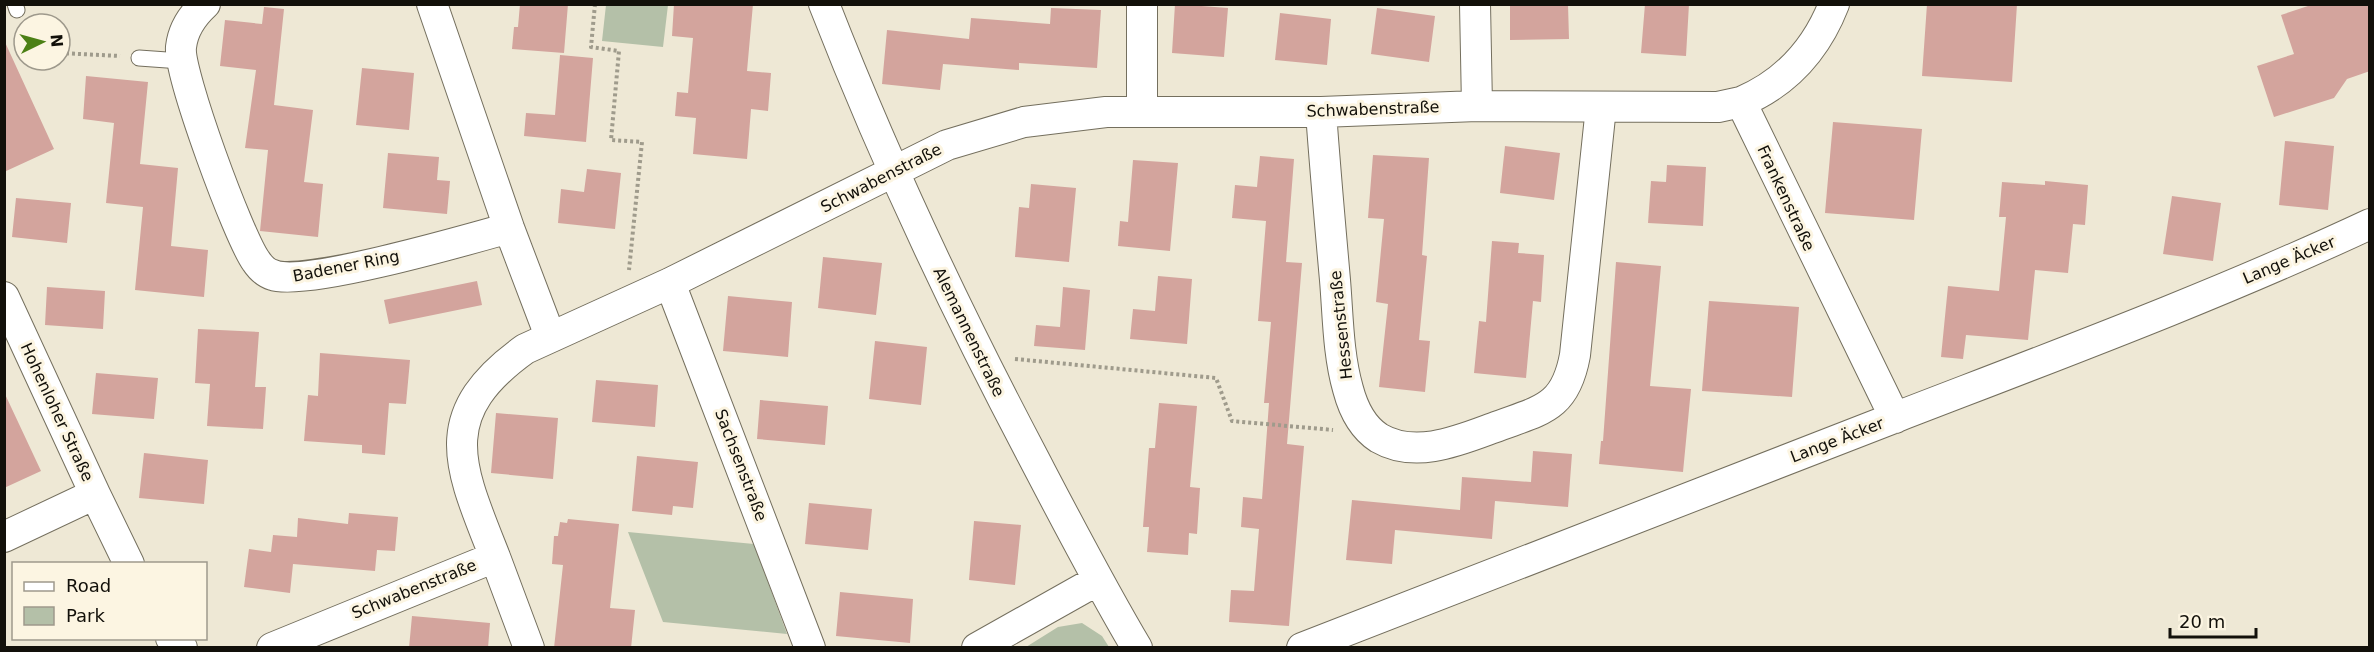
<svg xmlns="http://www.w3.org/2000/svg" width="2374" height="652" viewBox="0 0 2374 652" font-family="'DejaVu Sans',sans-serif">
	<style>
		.green { fill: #b4c0a8 }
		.building { fill: #d3a49d }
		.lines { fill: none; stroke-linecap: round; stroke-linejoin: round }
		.service-casing { stroke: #746f5e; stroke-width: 17 }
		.minor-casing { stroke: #746f5e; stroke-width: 32 }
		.path { stroke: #9f9b8c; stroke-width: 4; stroke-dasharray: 3 3; stroke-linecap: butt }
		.service { stroke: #fff; stroke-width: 15 }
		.minor { stroke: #fff; stroke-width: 30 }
		.labels { text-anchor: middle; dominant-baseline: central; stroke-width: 6; stroke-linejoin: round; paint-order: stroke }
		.street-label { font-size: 16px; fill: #12100a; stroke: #fcf5e2 }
	</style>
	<rect width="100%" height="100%" fill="#eee8d5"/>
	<path class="green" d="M606,5H668L663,47L602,41Z
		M628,532L754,544L787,634L663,622Z
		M1082,623L1102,636L1109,647H1026L1058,627Z"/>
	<path class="building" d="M520,4H568L564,53L512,49L514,27H518Z
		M674,4H753L747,71L771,73L768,111L751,109L747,159L693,154L696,118L675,116L677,92L688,93L693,38L672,36Z
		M1175,4L1228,8L1224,57L1172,53Z
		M1510,4H1568L1569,39L1510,40Z
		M1645,4H1689L1686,56L1641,53Z
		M1927,4H2017L2012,82L1922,76Z
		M2314,4H2370V71L2347,79L2334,98L2274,117L2257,66L2294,54L2281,15Z
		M264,7L284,9L274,105L313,110L304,182L323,184L318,237L260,231L268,150L245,148L256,70L220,66L225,20L262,24Z
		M1051,8L1101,10L1097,68L1019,63V70L943,64L940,90L882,84L887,30L969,39L971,18L1050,24Z
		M1377,8L1435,16L1429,62L1371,54Z
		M1280,13L1331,19L1327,65L1275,60Z
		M4,40L54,149L4,172Z
		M560,55L593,58L586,142L524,136L526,113L555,115Z
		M362,68L414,73L409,130L356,125Z
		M86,76L148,82L140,164L178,168L171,246L208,250L204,297L135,290L143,207L106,203L114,123L83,119Z
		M1833,122L1922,129L1914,220L1825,213Z
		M2285,141L2334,146L2328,210L2279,205Z
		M1505,146L1560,153L1554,200L1500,193Z
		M388,153L439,157L437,180L450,181L447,214L383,208Z
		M1373,155L1429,158L1422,255L1427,256L1419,340L1430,341L1425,392L1379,387L1388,304L1376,302L1384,219L1368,218Z
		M1260,156L1294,159L1286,262L1302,263L1287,444L1304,446L1289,626L1229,622L1231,590L1254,591L1259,529L1241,527L1243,497L1262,499L1269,403H1264L1271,322L1258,321L1266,221L1232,218L1235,185L1257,187Z
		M1133,160L1178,163L1170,251L1118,246L1120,221L1128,222Z
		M1667,165L1706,167L1703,226L1648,223L1651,181L1666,182Z
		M587,169L621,173L615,229L558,223L561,189L584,192Z
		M2045,181L2088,185L2085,225L2073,224L2068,273L2035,270L2028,340L1966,335L1963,359L1941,357L1948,286L1999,291L2006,217H1999L2002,182L2045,185Z
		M1031,184L1076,188L1069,262L1015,257L1019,207L1029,208Z
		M2172,196L2221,203L2213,261L2163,254Z
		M16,198L71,203L67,243L12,237Z
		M1492,241L1519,243L1518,253L1544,255L1541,302L1533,301L1526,378L1474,373L1479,321L1486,322Z
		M823,257L882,263L876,315L818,308Z
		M1616,262L1661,266L1650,386L1691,389L1683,472L1599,464L1601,441H1603Z
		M1158,276L1192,279L1187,344L1130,339L1133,309L1155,311Z
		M477,281L482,305L389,324L384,300Z
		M47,287L105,291L103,329L45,325Z
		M1063,287L1090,290L1085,350L1034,346L1036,325L1060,327Z
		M728,296L792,302L788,357L723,351Z
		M1709,301L1799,307L1792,397L1702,391Z
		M198,329L259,332L255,387H266L263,429L207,426L210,384L195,383Z
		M875,341L927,347L921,405L869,399Z
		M320,353L410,360L406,404L389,403L385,455L362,453V445L304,441L308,395L318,396Z
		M96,373L158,378L154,419L92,414Z
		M596,380L658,385L655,427L592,422Z
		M4,392L41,471L4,488Z
		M760,400L828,406L825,445L757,439Z
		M1159,403L1197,406L1190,487L1200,488L1197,534L1189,533L1188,555L1147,552L1149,527H1143L1149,448H1155Z
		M496,413L558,418L553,479L491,473Z
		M1533,451L1572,454L1568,507L1495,501L1492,539L1395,530L1392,564L1346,560L1352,500L1460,510L1462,477L1531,482Z
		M144,453L208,460L204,504L139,498Z
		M637,456L698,462L693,508L673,506L672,515L632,511Z
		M809,503L872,509L868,550L805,544Z
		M349,513L398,517L395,551L377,550L375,571L293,564L290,593L244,587L249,549L271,552L273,535L297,537L298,518L348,524Z
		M568,519L619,524L610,608L635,610L631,648H554L563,565L552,564L554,536H558L560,522L567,523Z
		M974,521L1021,525L1015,585L969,580Z
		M840,592L913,599L910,643L836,636Z
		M412,616L490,623L488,648H409Z"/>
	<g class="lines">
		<g class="service-casing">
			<path id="service" d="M15,4L17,10
				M139,58L181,61"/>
		</g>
		<g class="minor-casing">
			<path id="minor" d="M205,4C192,16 183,29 181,47C178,73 239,238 256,261C260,267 266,273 273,275C304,287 470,239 509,228
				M432,4L509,228L550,336
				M824,4C884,158 954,307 1031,453C1065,518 1099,584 1137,648
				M1142,4V111
				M1475,4L1477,106
				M1834,4C1816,50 1786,83 1741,102L1895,418
				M1321,112C1325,168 1330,224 1335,280C1338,316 1338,354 1348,389C1353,408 1362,427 1379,438C1415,459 1458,441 1493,428C1540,410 1565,410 1575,355L1601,107
				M670,283L810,648
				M4,297L95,494
				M4,537L95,494L129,564
				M495,557L529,648
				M171,638L182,648
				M272,648L495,557C459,466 433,415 525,349L670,283L947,145L1024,122L1106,112H1321L1477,106L1718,107L1741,102
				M977,648L1098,580
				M1302,648C1501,569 1700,492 1899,416C2057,355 2216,296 2370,224"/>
		</g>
		<path class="path" d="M595,4L591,47L619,51L611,140L642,142L629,270
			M60,53L120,56
			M39,60H43
			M1015,359L1216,378L1232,421L1333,430"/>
		<use href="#service" class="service"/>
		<use href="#minor" class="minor"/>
	</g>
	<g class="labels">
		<g class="street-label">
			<text transform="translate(1373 109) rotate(-2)">Schwabenstraße</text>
			<text transform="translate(881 178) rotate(-27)">Schwabenstraße</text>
			<text transform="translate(1786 198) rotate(65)">Frankenstraße</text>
			<text transform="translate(2289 260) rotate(-23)">Lange Äcker</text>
			<text transform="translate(346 266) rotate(-11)">Badener Ring</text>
			<text transform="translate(1341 325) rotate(-96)">Hessenstraße</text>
			<text transform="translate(969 332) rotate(64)">Alemannenstraße</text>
			<text transform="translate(57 412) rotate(65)">Hohenloher Straße</text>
			<text transform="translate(1837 440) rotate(-21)">Lange Äcker</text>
			<text transform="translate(741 465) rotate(69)">Sachsenstraße</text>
			<text transform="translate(414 589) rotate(-22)">Schwabenstraße</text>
		</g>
	</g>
	<rect width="2374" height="652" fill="none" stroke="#12100a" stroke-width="12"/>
	<rect x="12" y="562" width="195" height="78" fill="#fcf5e2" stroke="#9e998c" stroke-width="1.5"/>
	<rect x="24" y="582" width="30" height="9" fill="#ffffff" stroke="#9e998c" stroke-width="1.5"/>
	<text x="66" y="592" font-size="18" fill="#12100a">Road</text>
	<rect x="24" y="607" width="30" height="18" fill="#b4c0a8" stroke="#9e998c" stroke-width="1.5"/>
	<text x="66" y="622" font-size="18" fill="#12100a">Park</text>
	<g transform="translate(42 42) rotate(85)"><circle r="28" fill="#fcf5e2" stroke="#9e998c" stroke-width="1.5"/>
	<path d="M0-4.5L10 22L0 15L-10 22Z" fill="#4c8015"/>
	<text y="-9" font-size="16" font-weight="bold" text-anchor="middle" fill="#12100a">N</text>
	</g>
	<path d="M2170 628v9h86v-9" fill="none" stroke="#12100a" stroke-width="3"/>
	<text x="2179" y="628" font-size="18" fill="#12100a" stroke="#fcf5e2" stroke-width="4.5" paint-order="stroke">20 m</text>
</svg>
